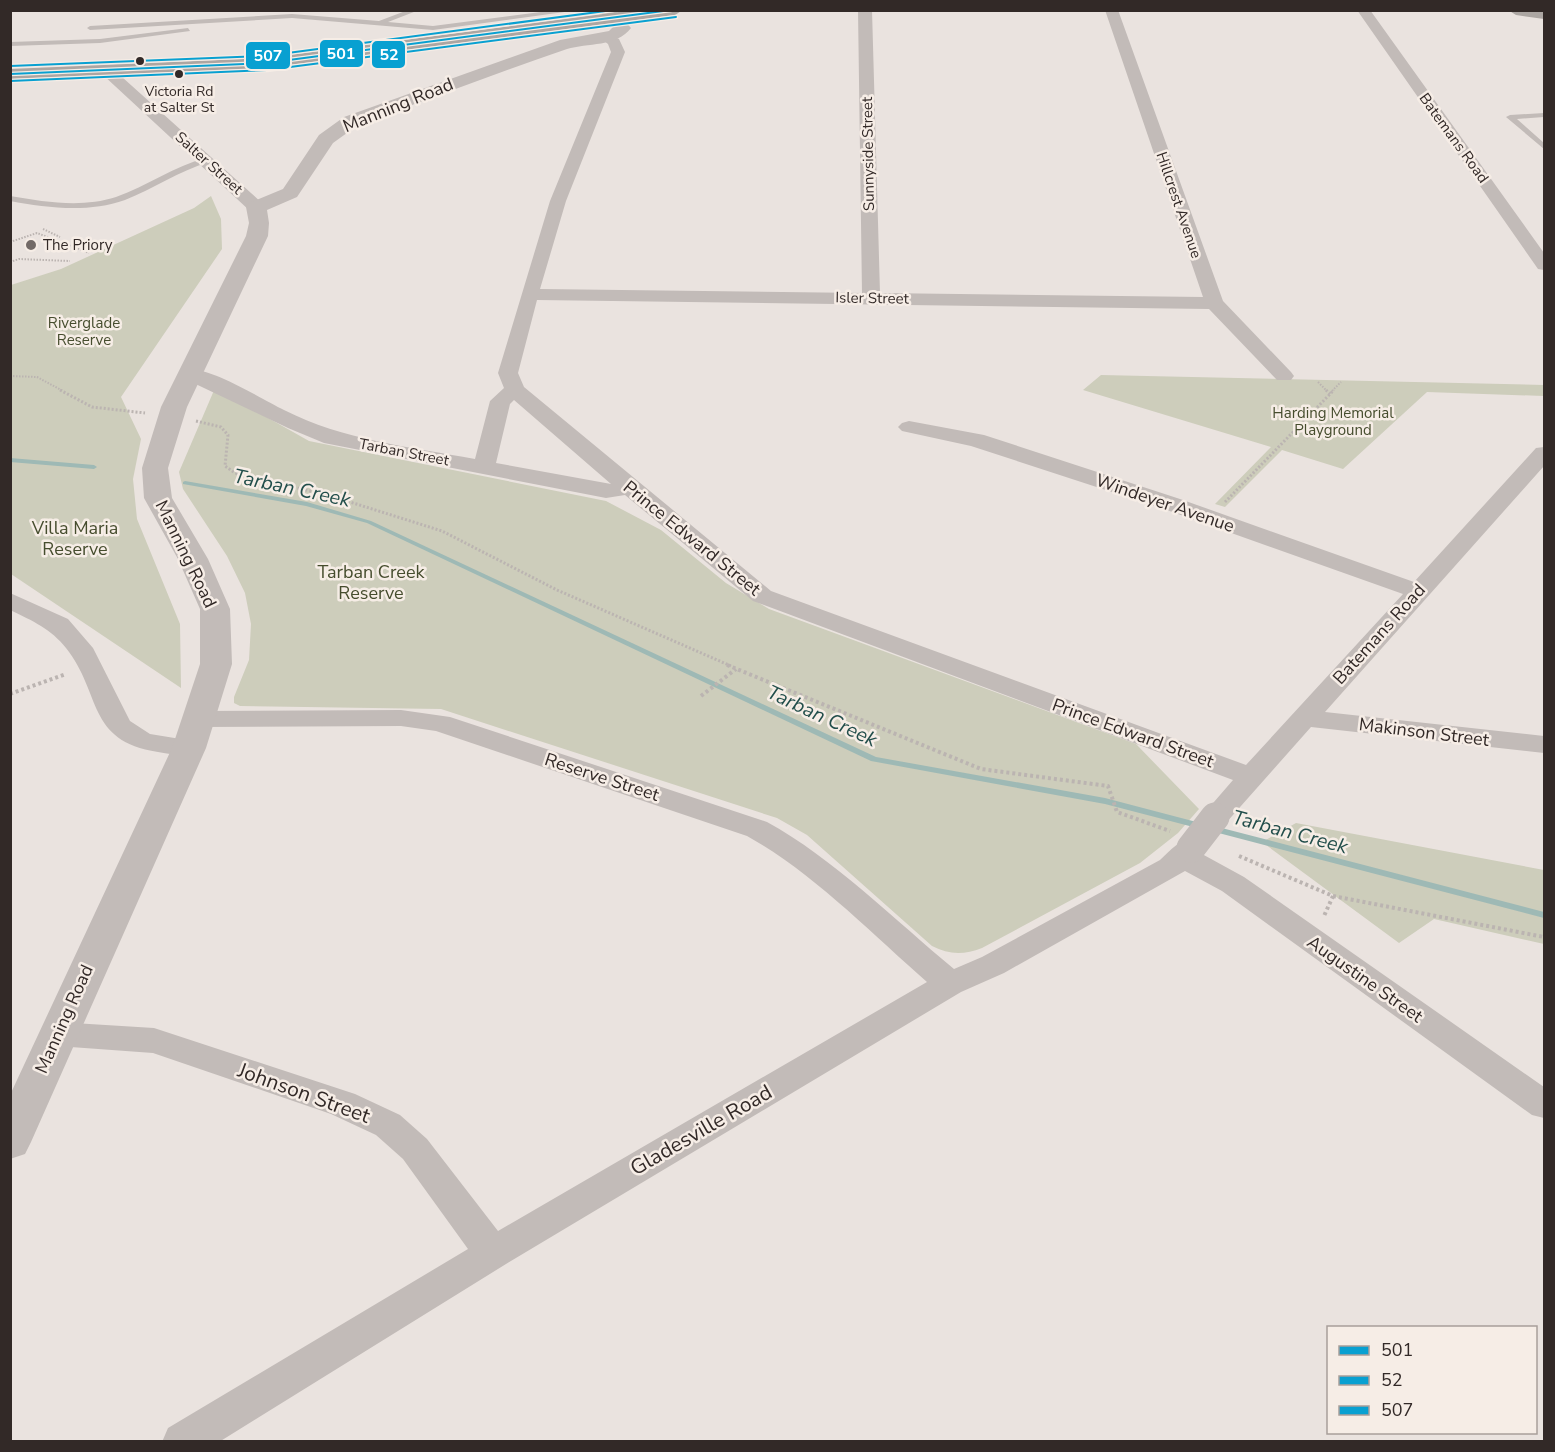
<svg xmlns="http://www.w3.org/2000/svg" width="1555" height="1452" viewBox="0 0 1555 1452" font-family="'Nunito Sans',sans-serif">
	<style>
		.green { fill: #cdcdbb }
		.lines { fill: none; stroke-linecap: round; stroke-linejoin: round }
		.stream { fill: #9eb9b5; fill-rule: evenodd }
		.path-far2 { stroke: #bbb4b1; stroke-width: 2; stroke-dasharray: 1.5 1.5; stroke-linecap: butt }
		.path-far1 { stroke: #bbb4b1; stroke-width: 3; stroke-dasharray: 2 2; stroke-linecap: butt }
		.path { stroke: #bbb4b1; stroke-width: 4; stroke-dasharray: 3 3; stroke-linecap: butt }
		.service { fill: #c2bbb8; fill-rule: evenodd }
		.minor { fill: #c2bbb8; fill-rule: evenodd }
		.tertiary { fill: #c2bbb8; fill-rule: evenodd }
		.trunk { fill: #aca6a2; fill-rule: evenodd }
		.minor-bridge { stroke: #c2bbb8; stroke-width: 29 }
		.bus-1-casing { stroke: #f6ede6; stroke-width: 4.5 }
		.bus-2-casing { stroke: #f6ede6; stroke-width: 4.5 }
		.bus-3-casing { stroke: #f6ede6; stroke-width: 4.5 }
		.bus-1 { stroke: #08a0d1; stroke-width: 2 }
		.bus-2 { stroke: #08a0d1; stroke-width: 2 }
		.bus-3 { stroke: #08a0d1; stroke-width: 2 }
		.bus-dot { fill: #322927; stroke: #f6ede6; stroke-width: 2 }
		.poi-dot { fill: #726a67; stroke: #f6ede6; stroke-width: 2 }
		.labels { text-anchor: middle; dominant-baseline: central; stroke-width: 5; stroke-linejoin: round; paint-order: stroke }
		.far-bus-label { font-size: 14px; fill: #322927; stroke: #f6ede6 }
		.far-street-label { font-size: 15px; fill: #322927; stroke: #f6ede6 }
		.far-poi-label { font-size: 15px; fill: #322927; stroke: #f6ede6; text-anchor: start }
		.far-park-label { font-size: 15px; fill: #464d2e; stroke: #f6ede6 }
		.street-label { font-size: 18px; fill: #322927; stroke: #f6ede6 }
		.park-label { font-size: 18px; fill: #464d2e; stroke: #f6ede6 }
		.water-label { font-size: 20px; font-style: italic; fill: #224e4b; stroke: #f6ede6 }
		.near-street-label { font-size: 21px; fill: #322927; stroke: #f6ede6 }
		.line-badge { stroke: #f6ede6; stroke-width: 2 }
		.badge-label { font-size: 16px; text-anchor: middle; font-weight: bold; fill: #fff }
	</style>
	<rect width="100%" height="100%" fill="#eae3df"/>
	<path class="green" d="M211,196L221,219L222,249L121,397L141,439L133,479L137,519L180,624L181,688L11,574V285L61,269L194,208Z
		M1101,375L1544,385V396L1427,392L1343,469L1282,450L1225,507L1215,504L1271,447L1083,390Z
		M215,388L309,441L606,501L661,530L726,583L769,609L1136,744L1199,809L1178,833L1140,863L982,948C964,955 949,955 932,946L807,835L777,818L441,709L240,706L234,703V697L249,660L251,624L245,593L227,556L183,489L179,472Z
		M1296,823L1544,870V944L1434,919L1399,943L1262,842Z"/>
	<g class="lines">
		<path class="stream" d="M10,458L94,465L97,467L94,469L10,462Z
			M185,481L307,502L371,521L876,757L1105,798L1204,824L1205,826L1201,829L1105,804L871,761L367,523L306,506L183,484V482Z
			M1214,826L1544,912V918L1211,831L1210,829Z"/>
		<path class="path-far2" d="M43,229L60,237
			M10,242L37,233L89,253
			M10,262L19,259L70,261
			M10,376L37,377L63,391
			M1318,382L1327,391
			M1332,391L1341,382"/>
		<path class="path-far1" d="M60,390L92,407L145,413
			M1326,390L1330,394
			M196,421L221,427L228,435L225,466L235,473L331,496L442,531L557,590L731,666
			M1225,502L1334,390"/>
		<path class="path" d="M727,665L981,769L1108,786L1117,812L1170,831
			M10,694L66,674
			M701,696L736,669
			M1239,856L1333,896L1324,916
			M1333,896L1544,937"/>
		<path class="service" d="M408,10H419L388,22L433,26L556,10H579L433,30L292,18L90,30L87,28L90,26L292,14L379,21Z
			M188,28L190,31L100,43L10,46V42L100,39Z
			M1544,113V117L1517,119L1544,143V149L1506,117L1510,115Z
			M206,158H209V162C179,171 153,189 125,200C88,213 48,208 10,201V196C45,202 82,208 116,197C147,186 174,166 206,158Z"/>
		<path class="minor" d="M858,10H872L880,293L1203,297L1105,10H1118L1223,301L1291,372L1294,376L1291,380H1277L1209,309L537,300L518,373L524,387L771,591L1246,765L1403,594L1164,509L971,446L902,431L898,427L902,423L909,421L984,435L1180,499L1414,582L1536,448L1544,447V466L1325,712L1544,736V753L1311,727L1225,824L1215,826L1205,824L1201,817L1233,780L753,601L625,495L606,498L324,443L288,428L183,378L180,374L183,370C207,364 261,399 284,410C343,440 410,447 475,459L490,401L504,388L498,373L550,201L611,52L608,44L599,37L606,33L619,39L625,52L566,201L540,289L862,293ZM514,400L611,484L496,463L510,404Z
			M1357,10H1370L1544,253V270L1538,269Z
			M107,67L112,68L262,203L264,207L262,211H250L102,74V68Z
			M10,593L68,619L93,648L130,721L150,734L199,742L203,748L199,754C185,758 172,754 158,752C86,741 102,693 66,648C51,629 33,621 10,610Z
			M401,710L450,717L767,822C833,858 896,921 954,969L982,957L1160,860C1174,847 1182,836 1201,841L1206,848L1202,854L1244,877L1544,1087V1118L1532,1115L1222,891L1185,871L1004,973L961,992L506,1264L219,1442H162L168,1428L468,1249L403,1159L376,1135L331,1114L153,1053L57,1046L45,1043L40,1034L45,1025L57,1022L154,1028L355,1094L400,1115L427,1139L498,1231L927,982C871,933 812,872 747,836L436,731L401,726L200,727L191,725L187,719L191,713L200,711Z"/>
		<path class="tertiary" d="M603,10H615L631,28C617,47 587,43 567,49C497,73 427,100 358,125L333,143L297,197L267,210L269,223L268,236L187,407L168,468L172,498L208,559L230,609L232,664L206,748L31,1142L25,1154L10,1159V1095L172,748L200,664V609L178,559L144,498L142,468L161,407L246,236L249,223L246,207L249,203L283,189L319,135L344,117L560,40L609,31L613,27L601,13Z"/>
		<path class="trunk" d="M634,10H683L675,15L266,68L10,79V69L266,58Z
			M1508,10H1544V19L1516,15Z"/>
		<path class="minor-bridge" d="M1191,848L1215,817"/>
		<g class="bus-1-casing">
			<path id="bus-1" d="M10,74L266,63L671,10"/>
		</g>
		<g class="bus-2-casing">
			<path id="bus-2" d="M10,81L267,70L676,17"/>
		</g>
		<g class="bus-3-casing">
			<path id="bus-3" d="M10,66L265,56L613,10"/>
		</g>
		<use href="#bus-1" class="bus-1"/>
		<use href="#bus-2" class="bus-2"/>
		<use href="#bus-3" class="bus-3"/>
	</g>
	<g class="bus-dot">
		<circle cx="140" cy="61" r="5"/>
		<circle cx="179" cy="74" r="5"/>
	</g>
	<circle class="poi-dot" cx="31" cy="245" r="6"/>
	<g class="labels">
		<g class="far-bus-label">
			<text x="179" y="91">Victoria Rd<tspan x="179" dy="16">at Salter St</tspan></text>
		</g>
		<g class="far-street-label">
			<text transform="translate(1454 138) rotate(54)">Batemans Road</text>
			<text transform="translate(868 154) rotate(-91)">Sunnyside Street</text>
			<text transform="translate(209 163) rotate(42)">Salter Street</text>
			<text transform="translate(1179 205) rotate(71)">Hillcrest Avenue</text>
			<text transform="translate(872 298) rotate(1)">Isler Street</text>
			<text transform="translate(404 452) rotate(11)">Tarban Street</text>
		</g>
		<g class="far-poi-label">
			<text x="43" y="245">The Priory</text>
		</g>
		<g class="far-park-label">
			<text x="84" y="323">Riverglade<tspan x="84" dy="17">Reserve</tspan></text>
			<text x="1333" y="413">Harding Memorial<tspan x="1333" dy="17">Playground</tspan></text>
		</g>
		<g class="street-label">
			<text transform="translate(398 105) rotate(-22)">Manning Road</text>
			<text transform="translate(1165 503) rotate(19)">Windeyer Avenue</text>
			<text transform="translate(692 538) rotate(39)">Prince Edward Street</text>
			<text transform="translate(186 554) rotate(64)">Manning Road</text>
			<text transform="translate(1379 634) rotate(-48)">Batemans Road</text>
			<text transform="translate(1424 732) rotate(7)">Makinson Street</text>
			<text transform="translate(1133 733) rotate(20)">Prince Edward Street</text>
			<text transform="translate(602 777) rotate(18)">Reserve Street</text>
			<text transform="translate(1365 979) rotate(35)">Augustine Street</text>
			<text transform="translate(64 1019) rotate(-66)">Manning Road</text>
		</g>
		<g class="park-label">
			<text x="75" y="528">Villa Maria<tspan x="75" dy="21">Reserve</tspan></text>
			<text x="371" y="572">Tarban Creek<tspan x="371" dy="21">Reserve</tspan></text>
		</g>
		<g class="water-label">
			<text transform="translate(292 488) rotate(12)">Tarban Creek</text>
			<text transform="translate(822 716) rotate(25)">Tarban Creek</text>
			<text transform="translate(1290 832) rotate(15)">Tarban Creek</text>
		</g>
		<g class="near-street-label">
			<text transform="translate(304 1093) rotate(20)">Johnson Street</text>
			<text transform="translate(701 1130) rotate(-30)">Gladesville Road</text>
		</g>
	</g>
	<g class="line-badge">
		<rect x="319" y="39" width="45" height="29" rx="6" fill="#08a0d1"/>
		<rect x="371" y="40" width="35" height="29" rx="6" fill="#08a0d1"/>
		<rect x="245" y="41" width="46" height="29" rx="6" fill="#08a0d1"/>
	</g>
	<g class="badge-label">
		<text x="341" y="59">501</text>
		<text x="389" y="60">52</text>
		<text x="268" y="61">507</text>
	</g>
	<rect width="1555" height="1452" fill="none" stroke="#322927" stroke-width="24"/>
	<rect x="1327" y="1326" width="210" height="108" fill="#f6ede6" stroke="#a89f9a" stroke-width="1.5"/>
	<rect x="1339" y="1346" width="30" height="9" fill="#08a0d1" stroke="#a89f9a" stroke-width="1.5"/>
	<text x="1381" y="1356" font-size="18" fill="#322927">501</text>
	<rect x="1339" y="1376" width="30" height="9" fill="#08a0d1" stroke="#a89f9a" stroke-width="1.5"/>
	<text x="1381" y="1386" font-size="18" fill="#322927">52</text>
	<rect x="1339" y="1406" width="30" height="9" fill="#08a0d1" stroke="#a89f9a" stroke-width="1.5"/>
	<text x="1381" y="1416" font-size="18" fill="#322927">507</text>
</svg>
